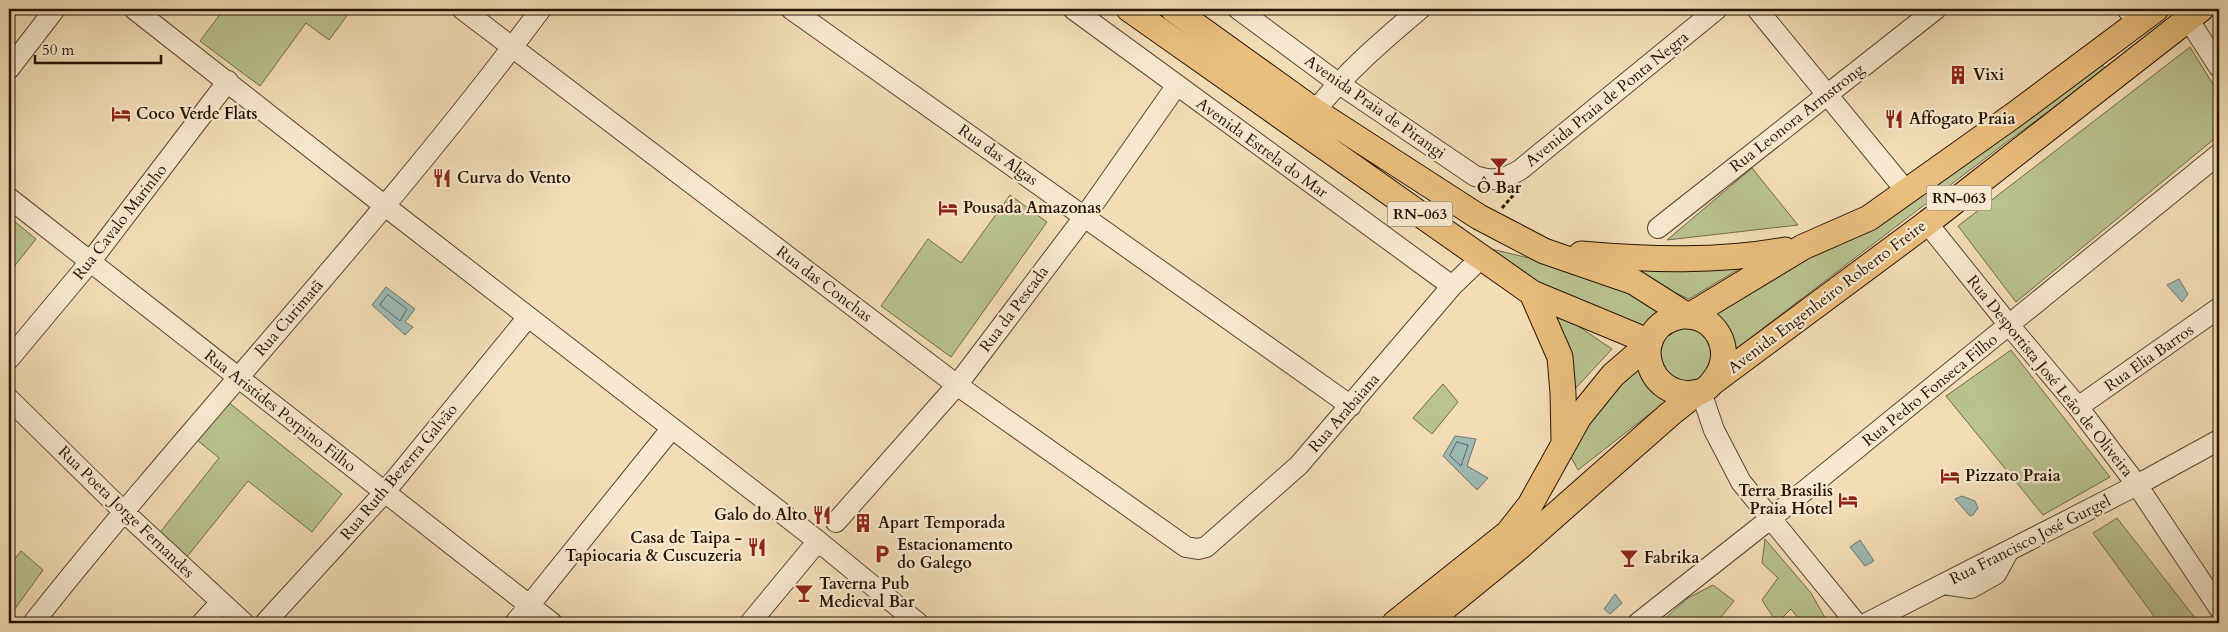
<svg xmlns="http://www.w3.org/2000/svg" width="2228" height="632" viewBox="0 0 2228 632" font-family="Cardo,serif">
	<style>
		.green { fill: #b9c290; stroke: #706a4a }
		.water { fill: #9dbab5; stroke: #6e776e }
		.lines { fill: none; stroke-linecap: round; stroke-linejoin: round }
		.shore { stroke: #62665c; stroke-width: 1 }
		.minor-casing { stroke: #5a4630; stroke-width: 22 }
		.major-casing { stroke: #271303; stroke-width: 27 }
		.path { stroke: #271303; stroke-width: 3; stroke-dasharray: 4 2.5; stroke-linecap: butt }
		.minor { stroke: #f7e9d0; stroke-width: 20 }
		.major { stroke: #eabe7c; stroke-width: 25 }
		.labels { text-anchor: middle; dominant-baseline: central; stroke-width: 4.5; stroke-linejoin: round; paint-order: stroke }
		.shield { fill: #f7e9d0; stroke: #655340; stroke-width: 1 }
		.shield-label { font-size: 15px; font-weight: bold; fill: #271303 }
		.poi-label { font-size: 16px; font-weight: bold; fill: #271303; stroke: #f7e9d0; text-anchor: start }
		.street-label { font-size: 16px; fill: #271303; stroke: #f7e9d0 }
	</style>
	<rect width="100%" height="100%" fill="#f3ddb7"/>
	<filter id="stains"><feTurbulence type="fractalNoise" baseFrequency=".004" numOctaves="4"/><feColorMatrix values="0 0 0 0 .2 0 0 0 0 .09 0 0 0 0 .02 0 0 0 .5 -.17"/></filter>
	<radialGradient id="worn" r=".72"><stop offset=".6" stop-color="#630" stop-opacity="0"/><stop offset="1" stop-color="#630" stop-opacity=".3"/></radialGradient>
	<path class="green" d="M224,9H288L294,13L298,9H352L329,40L306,23L260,86L200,41Z
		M2190,47L2219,94V135L2016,302L1958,226Z
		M2094,59L2107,69L2004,144L1728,355L1708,307Z
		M1752,168L1798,225L1667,240Z
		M1010,195L1047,222L951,357L881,306L928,239L961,263Z
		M9,217L36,239L9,273Z
		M1487,248L1550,263L1667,307L1638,334L1548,288Z
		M1752,261L1689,299L1608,263Z
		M1550,307L1612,349L1574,390C1570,358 1567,335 1550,307Z
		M1680,319L1717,338L1709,380L1666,381L1655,339Z
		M2011,350L2110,477L2043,515L1946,396Z
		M1635,360L1670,398L1578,470L1566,448Z
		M1443,384L1458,402L1432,434L1413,418Z
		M222,397L342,494L312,532L248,481L186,558L158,535L219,458L191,435Z
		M2117,518L2199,623H2159L2093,533Z
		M1765,539L1811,593L1828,623H1802L1791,609L1777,623L1762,600L1778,578L1762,563Z
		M21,551L43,570L9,617V566Z
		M1713,585L1734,601L1716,623H1660L1688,598Z"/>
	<path class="water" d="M2179,279L2188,294L2182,302L2167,285Z
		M386,287L415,309L405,322L413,327L405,335L372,305Z
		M1455,436L1476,439L1467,466L1488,478L1477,490L1443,456Z
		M1962,496L1975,501L1978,508L1973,515L1970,516L1955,499Z
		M1860,540L1874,561L1865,566L1850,547Z
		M1615,594L1622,603L1610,614L1604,609Z"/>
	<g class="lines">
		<path class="shore" d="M388,295L407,309L400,321L380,305Z
			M1457,442L1468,445L1461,466L1450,456Z"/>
		<g class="minor-casing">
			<path id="minor" d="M134,9L385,206L818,541L918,623
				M462,9L957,385L1186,547L1198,549L1206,547L1299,465L1452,286L1481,258
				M791,9L1351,406
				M1073,9L1452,286
				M1238,9L1338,83L1475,176C1495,182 1502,180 1520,170L1717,9
				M1757,9L1907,192
				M2127,9L2139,22
				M2188,19L2219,67
				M9,69L55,9
				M1315,111C1346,72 1382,41 1420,9
				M9,198L552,623
				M1927,223L2009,325L2078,407L2137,485L2219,608
				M1658,228L1936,9
				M9,359L90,262L228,81
				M1701,392L1714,430L1741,482L1856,623
				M9,399L125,513L244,623
				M2078,407L2219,308
				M836,522L957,385L1085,216L1177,85
				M1943,584L1971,588L1996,574L2008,552
				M33,623C198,415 383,222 541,9
				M202,623L221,602
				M265,623L384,493L528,317
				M515,623L672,428
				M750,623L818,541
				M1638,623L1770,519L2219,154
				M1867,623L2137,485L2219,440"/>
		</g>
		<g class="major-casing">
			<path id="major" d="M1129,9L1532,293L1650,342
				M1173,9L1315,111L1479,217L1544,251L1634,282L1686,315
				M1581,254C1650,260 1718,262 1785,250
				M1532,293L1560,357L1563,393L1564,441
				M1682,316C1716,314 1734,349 1717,376C1713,382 1707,390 1700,392C1646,405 1625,326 1682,316Z
				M1689,316L1803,247L1869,218L2014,115L2156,9
				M1713,382L1927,223L2201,9
				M1395,623L1508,533L1530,505L1579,417L1613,375L1649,344
				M1426,623L1518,548L1670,414L1698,392"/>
		</g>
		<path class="path" d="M1502,208L1516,192"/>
		<use href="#minor" class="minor"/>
		<use href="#major" class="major"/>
	</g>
	<defs>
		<g id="building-bare" transform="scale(1.5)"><path d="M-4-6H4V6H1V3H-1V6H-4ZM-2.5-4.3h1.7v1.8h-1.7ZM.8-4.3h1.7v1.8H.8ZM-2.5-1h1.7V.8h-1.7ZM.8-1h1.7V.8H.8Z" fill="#8f2418" stroke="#f7e9d0" stroke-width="2.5" paint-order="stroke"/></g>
		<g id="hotel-bare" transform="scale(1.5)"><path d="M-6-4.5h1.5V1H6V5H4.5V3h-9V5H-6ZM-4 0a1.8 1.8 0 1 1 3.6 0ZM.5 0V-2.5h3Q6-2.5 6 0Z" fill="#8f2418" stroke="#f7e9d0" stroke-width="2.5" paint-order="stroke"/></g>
		<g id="restaurant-bare" transform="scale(1.5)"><path d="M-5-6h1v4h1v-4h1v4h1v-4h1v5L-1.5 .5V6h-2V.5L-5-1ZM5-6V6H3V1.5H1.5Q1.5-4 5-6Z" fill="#8f2418" stroke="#f7e9d0" stroke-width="2.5" paint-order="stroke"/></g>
		<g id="bar-bare" transform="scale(1.5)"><path d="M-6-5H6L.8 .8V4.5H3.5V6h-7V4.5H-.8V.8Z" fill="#8f2418" stroke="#f7e9d0" stroke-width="2.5" paint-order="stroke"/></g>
		<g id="parking-bare" transform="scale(1.5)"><path d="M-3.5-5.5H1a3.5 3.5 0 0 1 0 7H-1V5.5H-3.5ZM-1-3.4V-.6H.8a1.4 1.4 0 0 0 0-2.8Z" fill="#8f2418" stroke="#f7e9d0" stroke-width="2.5" paint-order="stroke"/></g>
	</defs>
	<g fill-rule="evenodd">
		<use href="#building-bare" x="1958" y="75"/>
		<use href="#hotel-bare" x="121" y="114"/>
		<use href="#restaurant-bare" x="1894" y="119"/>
		<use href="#bar-bare" x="1499" y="166"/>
		<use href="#restaurant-bare" x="442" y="178"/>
		<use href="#hotel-bare" x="948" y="208"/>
		<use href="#hotel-bare" x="1950" y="476"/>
		<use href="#hotel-bare" x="1848" y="500"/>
		<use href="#restaurant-bare" x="822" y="515"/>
		<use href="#building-bare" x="863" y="523"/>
		<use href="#restaurant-bare" x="757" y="547"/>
		<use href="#parking-bare" x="882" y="554"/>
		<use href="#bar-bare" x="1629" y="558"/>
		<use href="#bar-bare" x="804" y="593"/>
	</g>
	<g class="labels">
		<g class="shield">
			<rect x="1926.5" y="185.5" width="65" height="25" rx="4"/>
			<rect x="1387.5" y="201.5" width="65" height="25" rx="4"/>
		</g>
		<g class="shield-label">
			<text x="1959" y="198">RN-063</text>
			<text x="1420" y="214">RN-063</text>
		</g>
		<g class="poi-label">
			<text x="1973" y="75">Vixi</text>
			<text x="136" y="114">Coco Verde Flats</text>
			<text x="1909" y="119">Affogato Praia</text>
			<text x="457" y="178">Curva do Vento</text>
			<text x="1499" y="188" text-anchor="middle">Ô Bar</text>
			<text x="963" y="208">Pousada Amazonas</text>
			<text x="1965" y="476">Pizzato Praia</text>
			<text x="1833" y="491" text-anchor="end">Terra Brasilis<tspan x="1833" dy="18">Praia Hotel</tspan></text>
			<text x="807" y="515" text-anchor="end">Galo do Alto</text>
			<text x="878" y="523">Apart Temporada</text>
			<text x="742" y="538" text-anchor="end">Casa de Taipa -<tspan x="742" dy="18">Tapiocaria &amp; Cuscuzeria</tspan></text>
			<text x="897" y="545">Estacionamento<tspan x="897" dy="18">do Galego</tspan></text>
			<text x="1644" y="558">Fabrika</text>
			<text x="819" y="584">Taverna Pub<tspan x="819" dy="18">Medieval Bar</tspan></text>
		</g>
		<g class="street-label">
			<text transform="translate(1607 99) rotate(-39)">Avenida Praia de Ponta Negra</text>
			<text transform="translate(1375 107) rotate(35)">Avenida Praia de Pirangi</text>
			<text transform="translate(1797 118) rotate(-38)">Rua Leonora Armstrong</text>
			<text transform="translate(1262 148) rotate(36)">Avenida Estrela do Mar</text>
			<text transform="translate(998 155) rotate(35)">Rua das Algas</text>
			<text transform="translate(120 222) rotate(-52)">Rua Cavalo Marinho</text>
			<text transform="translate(824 284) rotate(37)">Rua das Conchas</text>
			<text transform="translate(1827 297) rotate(-37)">Avenida Engenheiro Roberto Freire</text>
			<text transform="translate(1014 309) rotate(-53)">Rua da Pescada</text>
			<text transform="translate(289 318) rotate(-49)">Rua Curimatã</text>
			<text transform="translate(2149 358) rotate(-35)">Rua Elia Barros</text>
			<text transform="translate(2050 376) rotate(51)">Rua Desportista José Leão de Oliveira</text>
			<text transform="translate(1930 390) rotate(-39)">Rua Pedro Fonseca Filho</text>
			<text transform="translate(280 411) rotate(38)">Rua Aristides Porpino Filho</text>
			<text transform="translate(1344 413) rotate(-49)">Rua Arabaiana</text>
			<text transform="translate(399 472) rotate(-50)">Rua Ruth Bezerra Galvão</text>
			<text transform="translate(126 512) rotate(44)">Rua Poeta Jorge Fernandes</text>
			<text transform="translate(2030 540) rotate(-27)">Rua Francisco José Gurgel</text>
		</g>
	</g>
	<rect width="2228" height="632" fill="none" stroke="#f3ddb7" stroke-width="30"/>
	<rect x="10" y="10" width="2208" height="612" fill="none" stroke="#271303" stroke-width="2.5"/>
	<rect x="15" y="15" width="2198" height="602" fill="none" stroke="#271303"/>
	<path d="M35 55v8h126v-8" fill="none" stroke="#271303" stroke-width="2.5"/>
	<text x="42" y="55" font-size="15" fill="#271303" stroke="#f7e9d0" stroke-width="4" paint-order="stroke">50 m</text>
	<rect width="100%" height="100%" filter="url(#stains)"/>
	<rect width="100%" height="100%" fill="url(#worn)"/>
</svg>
